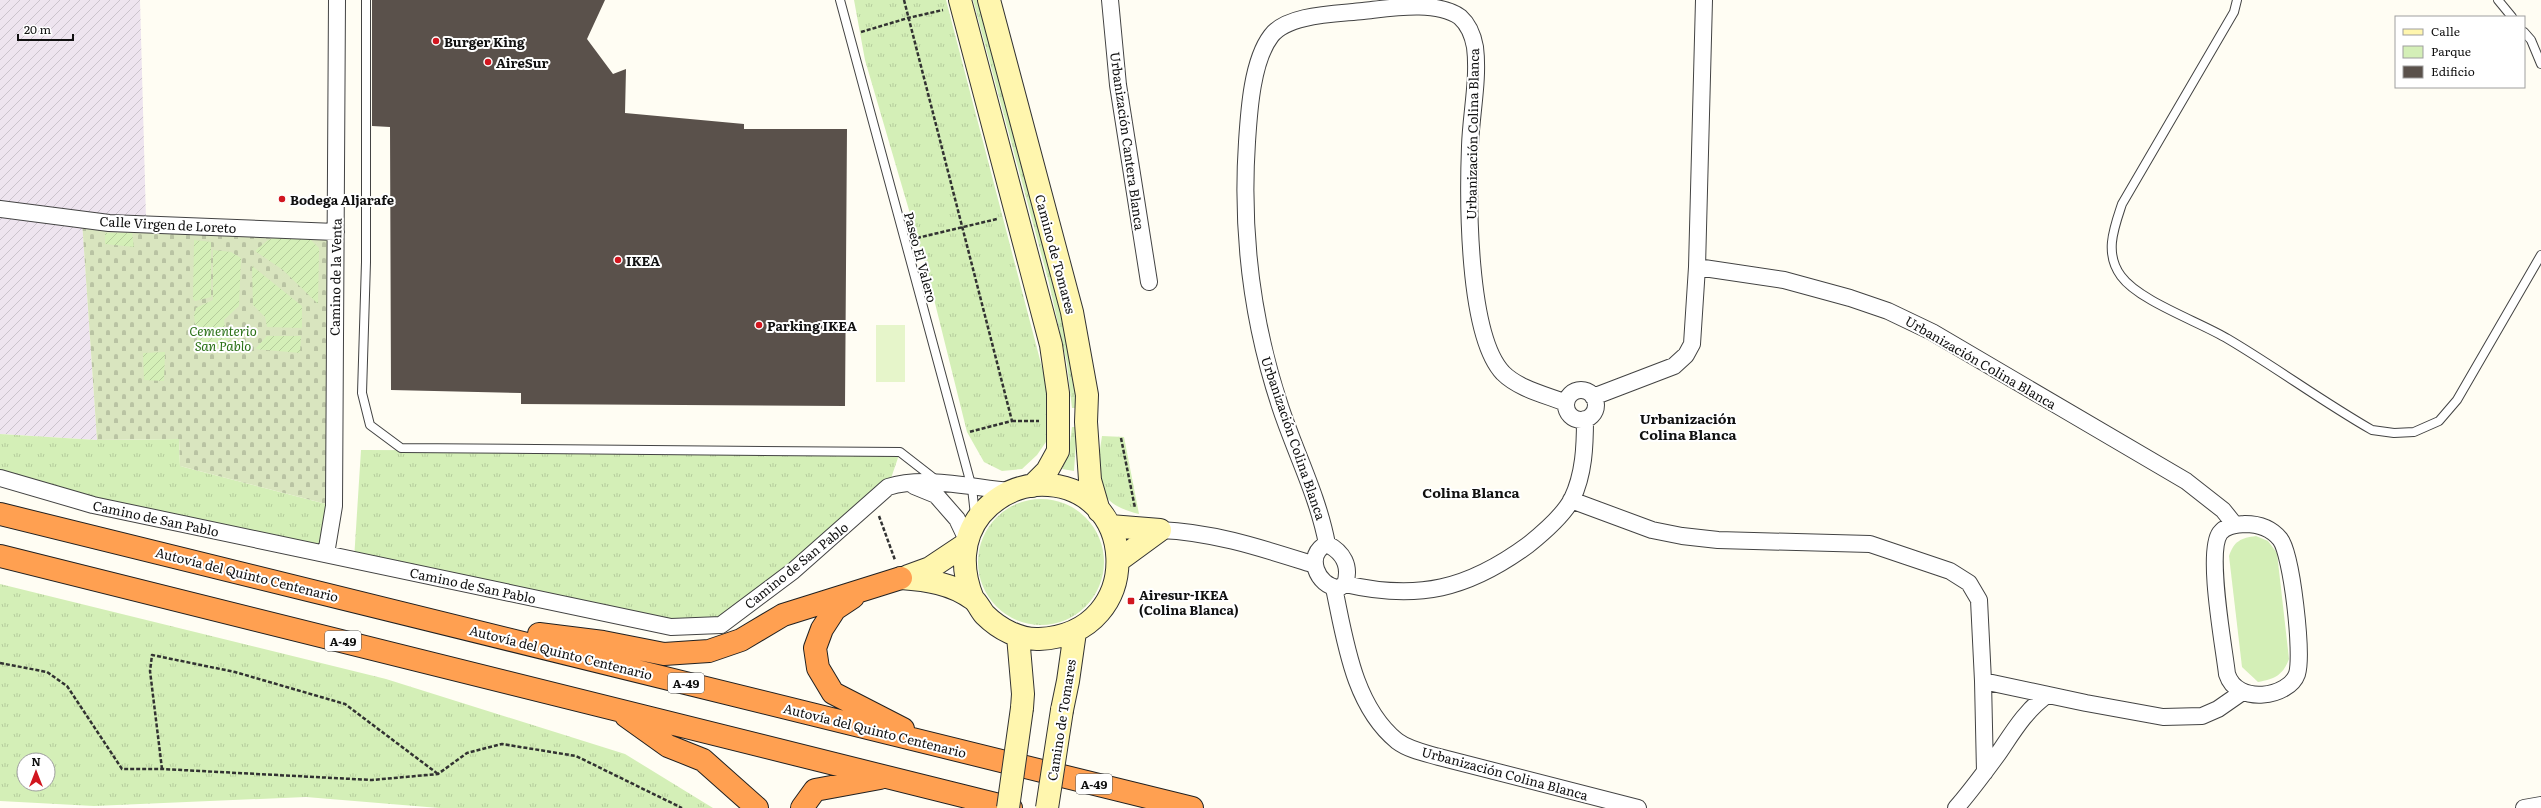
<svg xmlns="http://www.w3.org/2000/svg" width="2541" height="808" viewBox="0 0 2541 808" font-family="Literata,serif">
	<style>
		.industrial { fill: url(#industrial-furrows) }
		.grass { fill: url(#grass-tufts); fill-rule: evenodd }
		.cemetery { fill: url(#cemetery-stones) }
		.park { fill: #d4efb7 }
		.garden { fill: url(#garden-furrows) }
		.pitch { fill: #e6f5ca }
		.building { fill: #5a514b }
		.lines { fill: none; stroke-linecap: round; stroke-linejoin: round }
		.lane-casing { stroke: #434343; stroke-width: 10 }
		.street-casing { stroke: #434343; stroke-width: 18 }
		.secondary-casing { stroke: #323232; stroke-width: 24 }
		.highway-casing { stroke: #212121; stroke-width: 24 }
		.path { stroke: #323232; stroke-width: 2.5; stroke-dasharray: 4 2; stroke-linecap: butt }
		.lane { stroke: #fff; stroke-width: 8 }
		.street { stroke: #fff; stroke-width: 16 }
		.secondary { stroke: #fff6ae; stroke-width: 22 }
		.highway { stroke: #ffa051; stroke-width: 22 }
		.secondary-bridge-casing { stroke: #323232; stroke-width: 24; stroke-linecap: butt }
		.secondary-bridge { stroke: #fff6ae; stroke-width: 22 }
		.poi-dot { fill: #d1161f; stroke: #fff; stroke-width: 1.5 }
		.labels { text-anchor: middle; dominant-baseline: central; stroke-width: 4; stroke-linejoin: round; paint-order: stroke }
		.shield { fill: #fff; stroke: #585858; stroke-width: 1 }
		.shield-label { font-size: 12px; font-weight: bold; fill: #101010 }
		.poi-label { font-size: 13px; font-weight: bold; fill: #101010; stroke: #fff; text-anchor: start }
		.street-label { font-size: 13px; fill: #101010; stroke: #fff }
		.park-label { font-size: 13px; font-style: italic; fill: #2a7117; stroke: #fff }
		.neighbourhood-label { font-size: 14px; font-weight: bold; fill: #101010; stroke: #fff }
	</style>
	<defs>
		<pattern id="industrial-furrows" width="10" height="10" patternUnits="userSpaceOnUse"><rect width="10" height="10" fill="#eee4ef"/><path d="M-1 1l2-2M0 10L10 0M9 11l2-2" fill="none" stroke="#cbc3cc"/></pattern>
		<pattern id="grass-tufts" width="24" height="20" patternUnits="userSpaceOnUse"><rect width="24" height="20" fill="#d4efb7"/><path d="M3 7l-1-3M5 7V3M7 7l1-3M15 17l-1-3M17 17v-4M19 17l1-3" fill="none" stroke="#b5cc9c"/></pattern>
		<pattern id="cemetery-stones" width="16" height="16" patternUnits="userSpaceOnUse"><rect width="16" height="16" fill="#d9e5bf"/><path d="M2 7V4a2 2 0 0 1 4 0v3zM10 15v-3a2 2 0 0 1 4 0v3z" fill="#b9c3a3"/></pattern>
		<pattern id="garden-furrows" width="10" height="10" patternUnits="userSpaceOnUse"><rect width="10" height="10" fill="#d4efb7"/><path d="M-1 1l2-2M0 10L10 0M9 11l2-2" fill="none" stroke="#b5cc9c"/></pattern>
	</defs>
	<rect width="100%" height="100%" fill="#fffdf3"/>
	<path class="industrial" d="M0,0H140L146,219L82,221L97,440L0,434Z"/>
	<path class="grass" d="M854,0H946L1051,402L1048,439L1037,455L1022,469L1002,471L984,462L967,432L928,275L865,60Z
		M973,0H981L1074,359L1078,408H1072L1067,364L1049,283Z
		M1072,427H1077L1074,471L1062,469L1069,451Z
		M0,434L97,440L179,439L180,466L334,506L326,554L0,478Z
		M1102,436L1124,437L1139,514C1091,502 1096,477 1102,436Z
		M361,450L900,452L888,487L721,625L671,627L354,560Z
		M978 562a63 63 0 1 1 126 0a63 63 0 1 1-126 0Z
		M0,584L386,679L625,754L713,808H439L306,797L94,806L0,801ZM24,760H48V784H24Z"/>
	<path class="cemetery" d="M82,221L336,232L334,506L180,466L179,439L97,440Z"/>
	<path class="park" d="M2256,536L2268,541L2277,553L2289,659C2283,675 2275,679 2258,682L2242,667L2229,556C2234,541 2241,538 2256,536Z"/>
	<path class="garden" d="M105,233H132L134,247L105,244Z
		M286,234L308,237L319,248L318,304L283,270L255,251L268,240Z
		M194,240L211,242V297L195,301L193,299Z
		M213,250L231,252L241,258L239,306L224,320L225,329L202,330L195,325L194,315L196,308L213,300Z
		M252,266L302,306V328L267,327L265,317L253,305Z
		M197,333H225L238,349L197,348Z
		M267,336H301L300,353L255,349Z
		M165,352L164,381L144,380L143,353Z"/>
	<path class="pitch" d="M876,325H905V382H876Z"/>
	<path class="building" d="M372,0H605L587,39L613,74L626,69L625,113L744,124V129H847L845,406L521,404V393L391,390L390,127L372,126Z"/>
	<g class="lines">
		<g class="lane-casing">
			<path id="lane" d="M366,0V262L362,393L370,425L401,448L900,452L936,480
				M840,0L972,488L975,515
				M2237,0L2234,12L2122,204C2114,228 2104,253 2121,276C2139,301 2200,322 2228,339C2277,368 2323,402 2372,430L2394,433L2414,432L2439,421L2457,400L2541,255
				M2498,0L2512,17
				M2524,32L2531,40L2541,64"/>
		</g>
		<g class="street-casing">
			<path id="street" d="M1110,0L1118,85L1149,282
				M0,209L109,223L336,232
				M1697,267L1784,280L1850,298L1888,311L1932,332L2186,481L2223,510L2235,525
				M1566 405a15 15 0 1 1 30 0a15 15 0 1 1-30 0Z
				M1593,397L1674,366L1686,355L1692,344L1697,267L1704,0
				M0,478L93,505L671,627L721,625L793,571L888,487C926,475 973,488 1011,491
				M914,486L936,495L957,519L967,540
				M1571,500L1652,530L1682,536L1718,540L1870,544L1950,571L1969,583L1979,600L1983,681L2086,703L2163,717L2202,716L2218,709L2241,693
				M2245,524C2259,524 2271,528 2280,539C2292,554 2303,655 2297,674C2289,697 2237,706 2227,674C2224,647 2206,552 2220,533C2226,525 2236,525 2245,524Z
				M1160,530C1214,532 1264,549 1315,565
				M1327,544C1318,496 1295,452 1280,406C1252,321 1241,232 1247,142C1249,111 1252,61 1271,36C1287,14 1337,14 1363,11C1391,8 1436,0 1460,17C1469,25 1473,36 1475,47C1479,79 1471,114 1470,146C1468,198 1467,335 1503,373C1519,389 1546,395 1566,403
				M1327,544C1343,552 1351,566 1345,584L1339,588C1317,587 1304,554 1327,544Z
				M326,554L334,506L337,0
				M1345,584C1418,601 1468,589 1528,545C1543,533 1563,516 1572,499C1584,474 1585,446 1585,419
				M1334,588C1345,639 1353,705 1397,741C1409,750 1425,753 1439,757L1638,808
				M1983,681L1985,772
				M1956,808C1971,791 1984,773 1998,754C2013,732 2025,711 2047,695
				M2524,808L2541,805"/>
		</g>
		<g class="secondary-casing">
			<path id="secondary" d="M960,0L1051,345L1058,393V451L1047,471L1032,486
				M989,0L1072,312L1087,395L1086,422L1090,480L1099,511
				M1110,526L1160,530
				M1119,560L1160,530
				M908,576L930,568L966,544
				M901,578C927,580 951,583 973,599C978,603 981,611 985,615C999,629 1020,640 1039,639C1149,634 1139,479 1036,485C1014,487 995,498 981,514C961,539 961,570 973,599
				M1018,636L1023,694L1022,708
				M1062,710L1068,681L1075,632"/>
		</g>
		<g class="highway-casing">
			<path id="highway" d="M0,514L1192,808
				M0,556L1011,808
				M853,597L835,609L822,629L815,648L818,668L833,693L903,729
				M539,634L603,642L664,654L709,651L741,640L783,615L901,578
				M626,716L668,746L703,760L757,808
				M802,808L815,790L880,778"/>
		</g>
		<path class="path" d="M904,0L1012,421L969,432
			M861,32L908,18L943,10
			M917,238L997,219
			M1012,421H1039
			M1121,438L1135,508
			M879,516L895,560
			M0,663L47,672L67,686L122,769H162L372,780L438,774L467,753L502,744L576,756L682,808
			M162,769L150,671L152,655L235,672L345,704L438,774"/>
		<use href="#lane" class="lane"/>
		<use href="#street" class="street"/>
		<use href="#secondary" class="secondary"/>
		<use href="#highway" class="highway"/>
		<g class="secondary-bridge-casing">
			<path id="secondary-bridge" d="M1008,808L1022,708
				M1047,808L1062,710"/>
		</g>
		<use href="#secondary-bridge" class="secondary-bridge"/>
	</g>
	<g class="poi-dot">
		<circle cx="436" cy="41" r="4"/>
		<circle cx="488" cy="62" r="4"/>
		<circle cx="282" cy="199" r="4"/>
		<circle cx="618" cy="260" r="4"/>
		<circle cx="759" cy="325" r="4"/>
		<rect x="1127" y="597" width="8" height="8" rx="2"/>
	</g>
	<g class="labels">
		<g class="shield">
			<rect x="325" y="631" width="36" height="20" rx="3"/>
			<rect x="668" y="673" width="36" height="20" rx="3"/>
			<rect x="1076" y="774" width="36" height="20" rx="3"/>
		</g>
		<g class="shield-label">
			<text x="343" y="641">A-49</text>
			<text x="686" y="683">A-49</text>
			<text x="1094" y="784">A-49</text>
		</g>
		<g class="poi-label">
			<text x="444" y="41">Burger King</text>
			<text x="496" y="62">AireSur</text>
			<text x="290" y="199">Bodega Aljarafe</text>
			<text x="626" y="260">IKEA</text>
			<text x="767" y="325">Parking IKEA</text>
			<text x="1139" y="594">Airesur-IKEA<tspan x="1139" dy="15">(Colina Blanca)</tspan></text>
		</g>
		<g class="street-label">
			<text transform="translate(1472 134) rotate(-89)">Urbanización Colina Blanca</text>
			<text transform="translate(1128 141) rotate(82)">Urbanización Cantera Blanca</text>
			<text transform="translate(168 224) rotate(3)">Calle Virgen de Loreto</text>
			<text transform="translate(1056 254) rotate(75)">Camino de Tomares</text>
			<text transform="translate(921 257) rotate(75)">Paseo El Valero</text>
			<text transform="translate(335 277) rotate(-89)">Camino de la Venta</text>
			<text transform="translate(1981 362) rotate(30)">Urbanización Colina Blanca</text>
			<text transform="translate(1294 438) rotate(71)">Urbanización Colina Blanca</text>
			<text transform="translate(156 518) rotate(12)">Camino de San Pablo</text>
			<text transform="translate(796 565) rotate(-39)">Camino de San Pablo</text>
			<text transform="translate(247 574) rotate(14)">Autovía del Quinto Centenario</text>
			<text transform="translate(473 585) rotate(12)">Camino de San Pablo</text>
			<text transform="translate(561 652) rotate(14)">Autovía del Quinto Centenario</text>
			<text transform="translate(1061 720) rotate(-81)">Camino de Tomares</text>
			<text transform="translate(875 730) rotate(14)">Autovía del Quinto Centenario</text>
			<text transform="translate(1505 773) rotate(15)">Urbanización Colina Blanca</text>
		</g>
		<g class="park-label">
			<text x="223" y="330">Cementerio<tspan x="223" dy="15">San Pablo</tspan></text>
		</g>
		<g class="neighbourhood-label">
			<text x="1688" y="418">Urbanización<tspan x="1688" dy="16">Colina Blanca</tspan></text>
			<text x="1471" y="492">Colina Blanca</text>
		</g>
	</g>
	<rect x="2395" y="16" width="130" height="72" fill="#ffffff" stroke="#9f9f9f"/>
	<rect x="2403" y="29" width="20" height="6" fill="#fff6ae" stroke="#9f9f9f"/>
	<text x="2431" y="36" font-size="12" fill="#101010">Calle</text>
	<rect x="2403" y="46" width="20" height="12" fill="#d4efb7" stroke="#9f9f9f"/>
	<text x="2431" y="56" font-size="12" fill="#101010">Parque</text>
	<rect x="2403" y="66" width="20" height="12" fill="#5a514b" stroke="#9f9f9f"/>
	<text x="2431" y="76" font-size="12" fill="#101010">Edificio</text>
	<g transform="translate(36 772)"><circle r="19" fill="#ffffff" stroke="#9f9f9f"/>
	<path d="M0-3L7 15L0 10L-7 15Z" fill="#d1161f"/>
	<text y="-6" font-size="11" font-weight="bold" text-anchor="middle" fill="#101010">N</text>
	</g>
	<path d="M18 34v6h55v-6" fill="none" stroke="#101010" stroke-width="2"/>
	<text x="24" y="34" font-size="12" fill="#101010" stroke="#ffffff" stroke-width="3" paint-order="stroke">20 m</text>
</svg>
